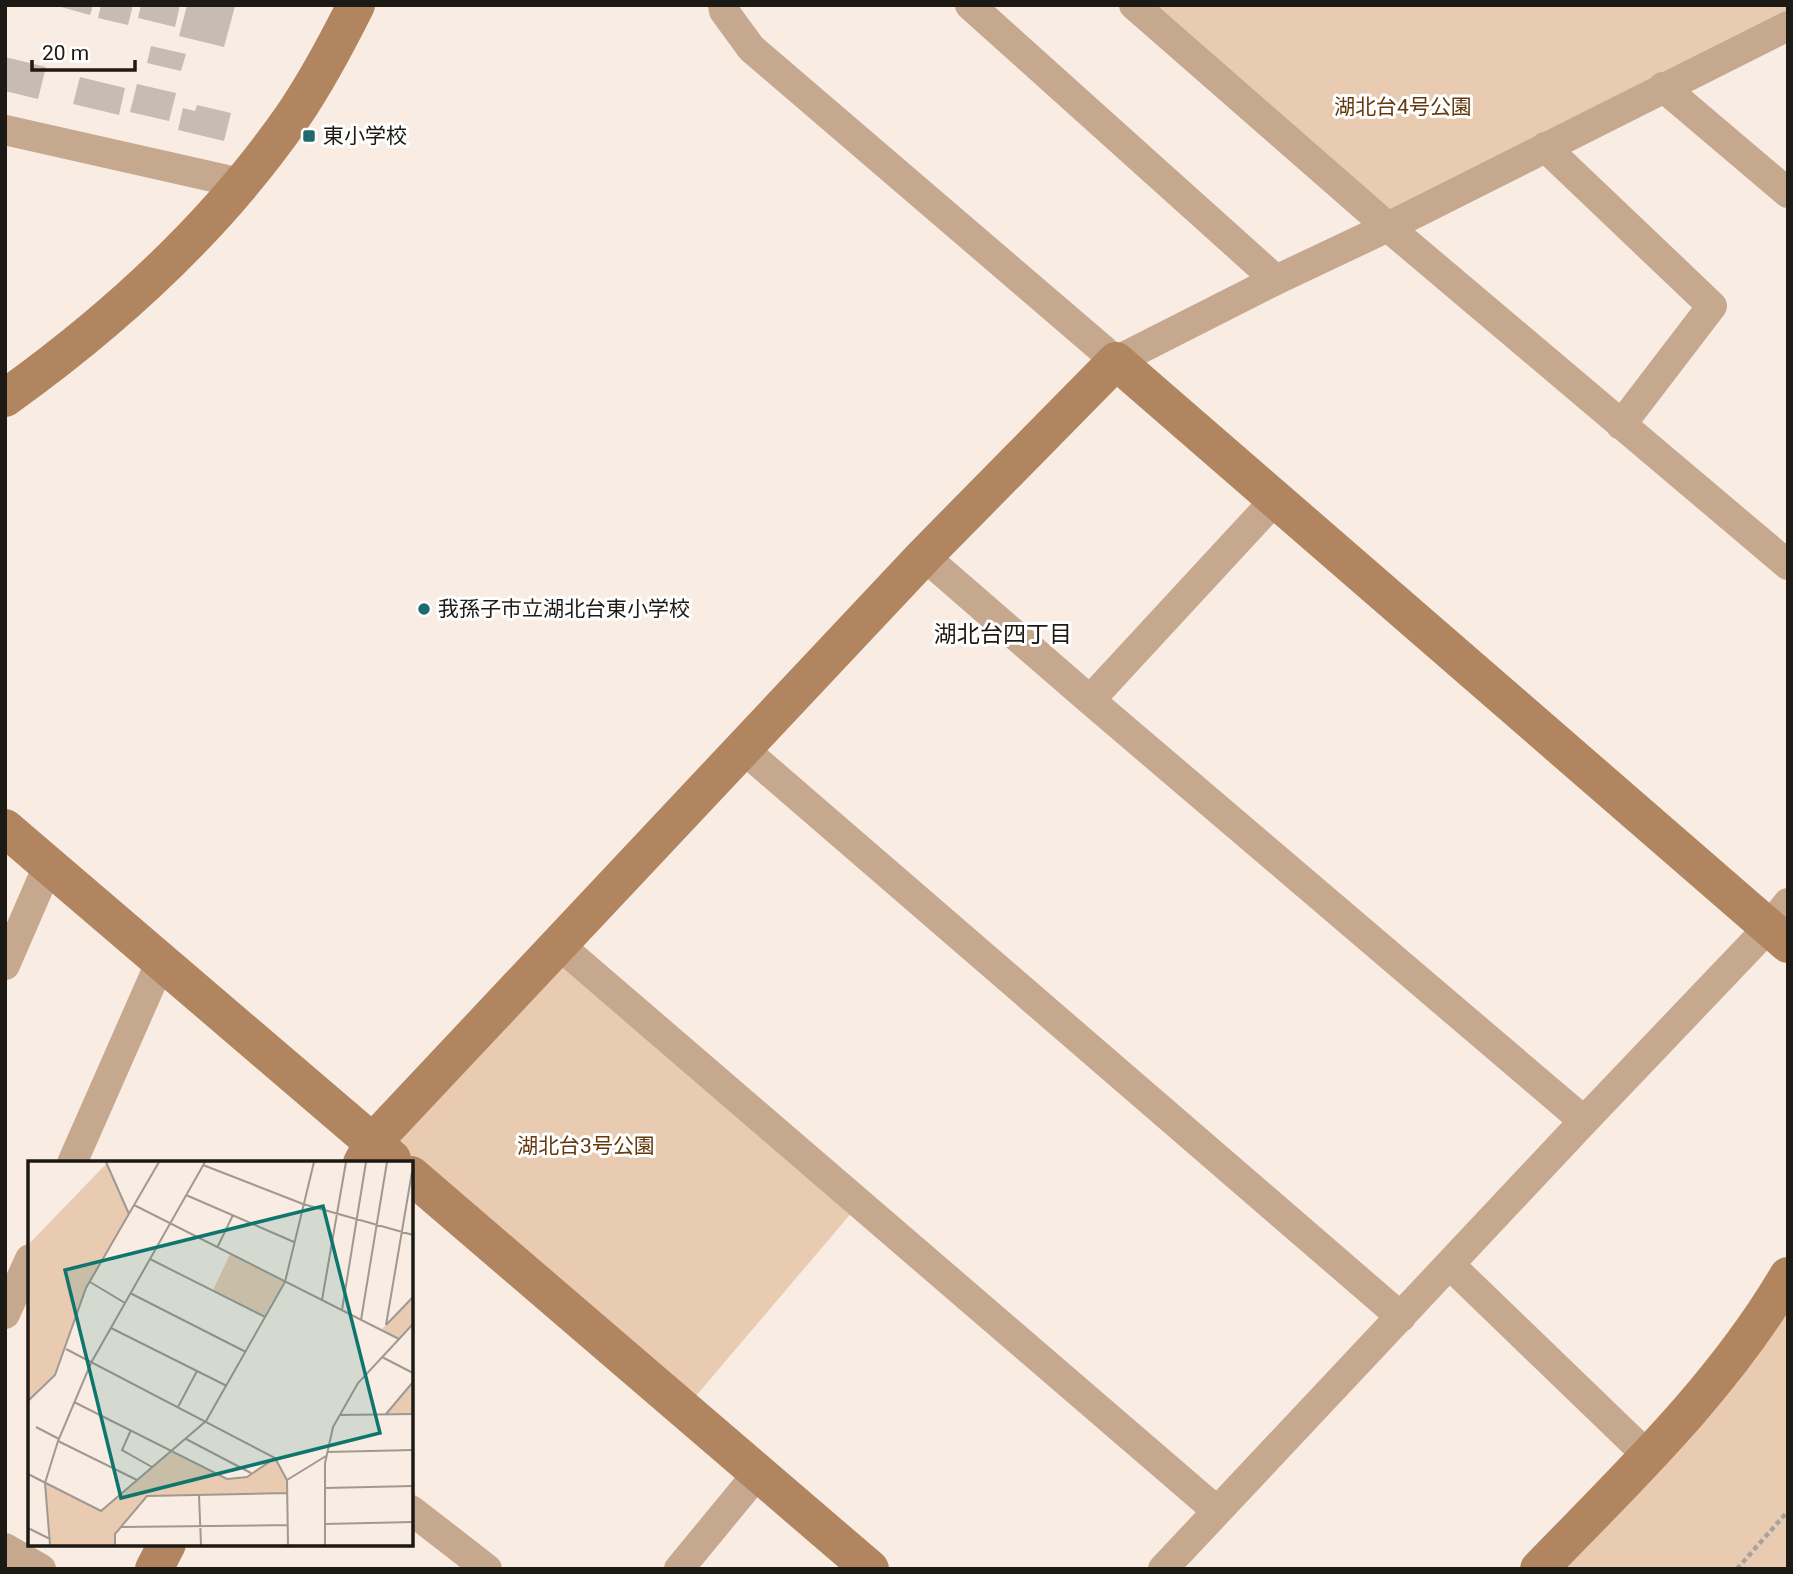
<svg xmlns="http://www.w3.org/2000/svg" width="1793" height="1574" viewBox="0 0 1793 1574" font-family="Roboto,'Noto Sans JP',sans-serif">
	<style>
		.green { fill: #e9cbb2 }
		.building { fill: #c7bbb2 }
		.lines { fill: none; stroke-linecap: round; stroke-linejoin: round }
		.path { stroke: #aba29b; stroke-width: 4.5; stroke-dasharray: 5 3.5; stroke-linecap: butt }
		.street { stroke: #c6a88f; stroke-width: 30 }
		.secondary { stroke: #b1855f; stroke-width: 38 }
		.poi-dot { fill: #1e6b6d; stroke: #fff; stroke-width: 2.5 }
		.labels { text-anchor: middle; dominant-baseline: central; stroke-width: 6; stroke-linejoin: round; paint-order: stroke }
		.park-label { font-size: 21px; fill: #63390d; stroke: #fff }
		.poi-label { font-size: 21px; fill: #1d1915; stroke: #fff; text-anchor: start }
		.neighbourhood-label { font-size: 23px; fill: #1d1915; stroke: #fff }
		.inset-road { fill: none; stroke: #a09891; stroke-width: 2 }
		.view { fill: #0f766e; fill-opacity: 0.15; stroke: #0f766e; stroke-width: 3.5 }
		.inset-edge { fill: none; stroke: #1d1915; stroke-width: 3.5 }
	</style>
	<rect width="100%" height="100%" fill="#f8ece3"/>
	<path class="green" d="M1134,5H1788V26L1388,227Z
		M558,944L859,1204L684,1410L373,1142Z
		M1788,1276V1569H1539Z"/>
	<path class="building" d="M54,5H93L90,15Z
		M101,5H133L128,25L98,18Z
		M141,5H180L175,27L138,18Z
		M187,5L235,6L224,47L179,36Z
		M151,46L186,54L181,71L147,63Z
		M5,57L46,67L38,99L5,91Z
		M80,77L125,88L119,115L73,104Z
		M137,84L176,93L169,121L130,112Z
		M197,105L231,113L224,141L178,130L183,108L195,111Z"/>
	<g class="lines">
		<path class="path" d="M1737,1569L1788,1511"/>
		<path class="street" d="M723,5L724,11L751,48L1116,361L1276,280L1388,227L1788,26
			M970,5L1276,280
			M1134,5L1388,227L1788,565
			M1663,87L1788,193
			M5,130L240,183
			M1545,147L1712,306L1621,425
			M924,556L1090,700L1584,1121
			M1090,700L1274,501
			M742,748L1401,1317
			M558,944L1217,1511
			M5,965L48,866
			M72,1163L161,961
			M1450,1265L1648,1456
			M5,1314L30,1259
			M411,1510L487,1569
			M5,1548L41,1569
			M679,1569L758,1473
			M1163,1569L1584,1121L1769,927L1788,903"/>
		<path class="secondary" d="M5,398C114,320 216,227 293,116C317,81 337,43 356,5
			M5,828L392,1159
			M362,1163L373,1142L924,556L1116,361L1788,944
			M411,1175L870,1569
			M154,1569L167,1544
			M1539,1569C1628,1477 1723,1387 1788,1276"/>
	</g>
	<g class="poi-dot">
		<rect x="302" y="129" width="14" height="14" rx="3.5"/>
		<circle cx="424" cy="609" r="7"/>
	</g>
	<g class="labels">
		<g class="park-label">
			<text x="1403" y="107">湖北台4号公園</text>
			<text x="586" y="1146">湖北台3号公園</text>
		</g>
		<g class="poi-label">
			<text x="323" y="136">東小学校</text>
			<text x="438" y="609">我孫子市立湖北台東小学校</text>
		</g>
		<g class="neighbourhood-label">
			<text x="1003" y="634">湖北台四丁目</text>
		</g>
	</g>
	<g transform="translate(28 1161)">
		<rect width="385" height="385" fill="#f8ece3"/>
		<path d="M79,2L101,53L58,127L27,214L0,240V84ZM202,93L257,121L237,156L185,129ZM385,136V163L371,178L353,169ZM385,221V253H358ZM143,289L199,318L219,316L247,297L259,319V332L120,335L87,373V384H22L17,322L73,349Z" fill="#e9cbb2"/>
		<path class="inset-road" d="M78,1L101,53M175,4L275,43L385,74M158,34L266,81M106,44L371,178M189,87L205,54M122,98L237,156M62,121L97,142M102,132L218,191M294,139L318,1M314,149L338,1M333,159L359,1M358,164L384,11M358,164L385,136M83,167L199,225M38,188L247,297L259,319L260,384M354,196L385,212M0,240L27,214L58,127L131,1M46,241L199,318L219,316L247,297M150,246L169,210M358,253L385,221M311,254L385,253M8,266L31,278M103,269L94,289L124,306M158,278L223,312M30,280L109,319M299,291L385,289M0,313L73,350L178,260L257,121L286,1M259,319L298,295M297,327L385,325M171,334L173,384M297,363L385,361M93,366L260,364M0,367L22,378M22,384L17,322L30,280L63,202L177,1M87,384V373L119,335L259,332M297,384V302L305,266L330,222L385,163"/>
		<path class="view" d="M295,45L352,272L93,337L37,109Z"/>
		<rect width="385" height="385" class="inset-edge"/>
	</g>
	<rect width="1793" height="1574" fill="none" stroke="#1d1915" stroke-width="14"/>
	<path d="M32 60v10h103v-10" fill="none" stroke="#1d1915" stroke-width="3.5"/>
	<text x="42" y="60" font-size="21" fill="#1d1915" stroke="#ffffff" stroke-width="5" paint-order="stroke">20 m</text>
</svg>
